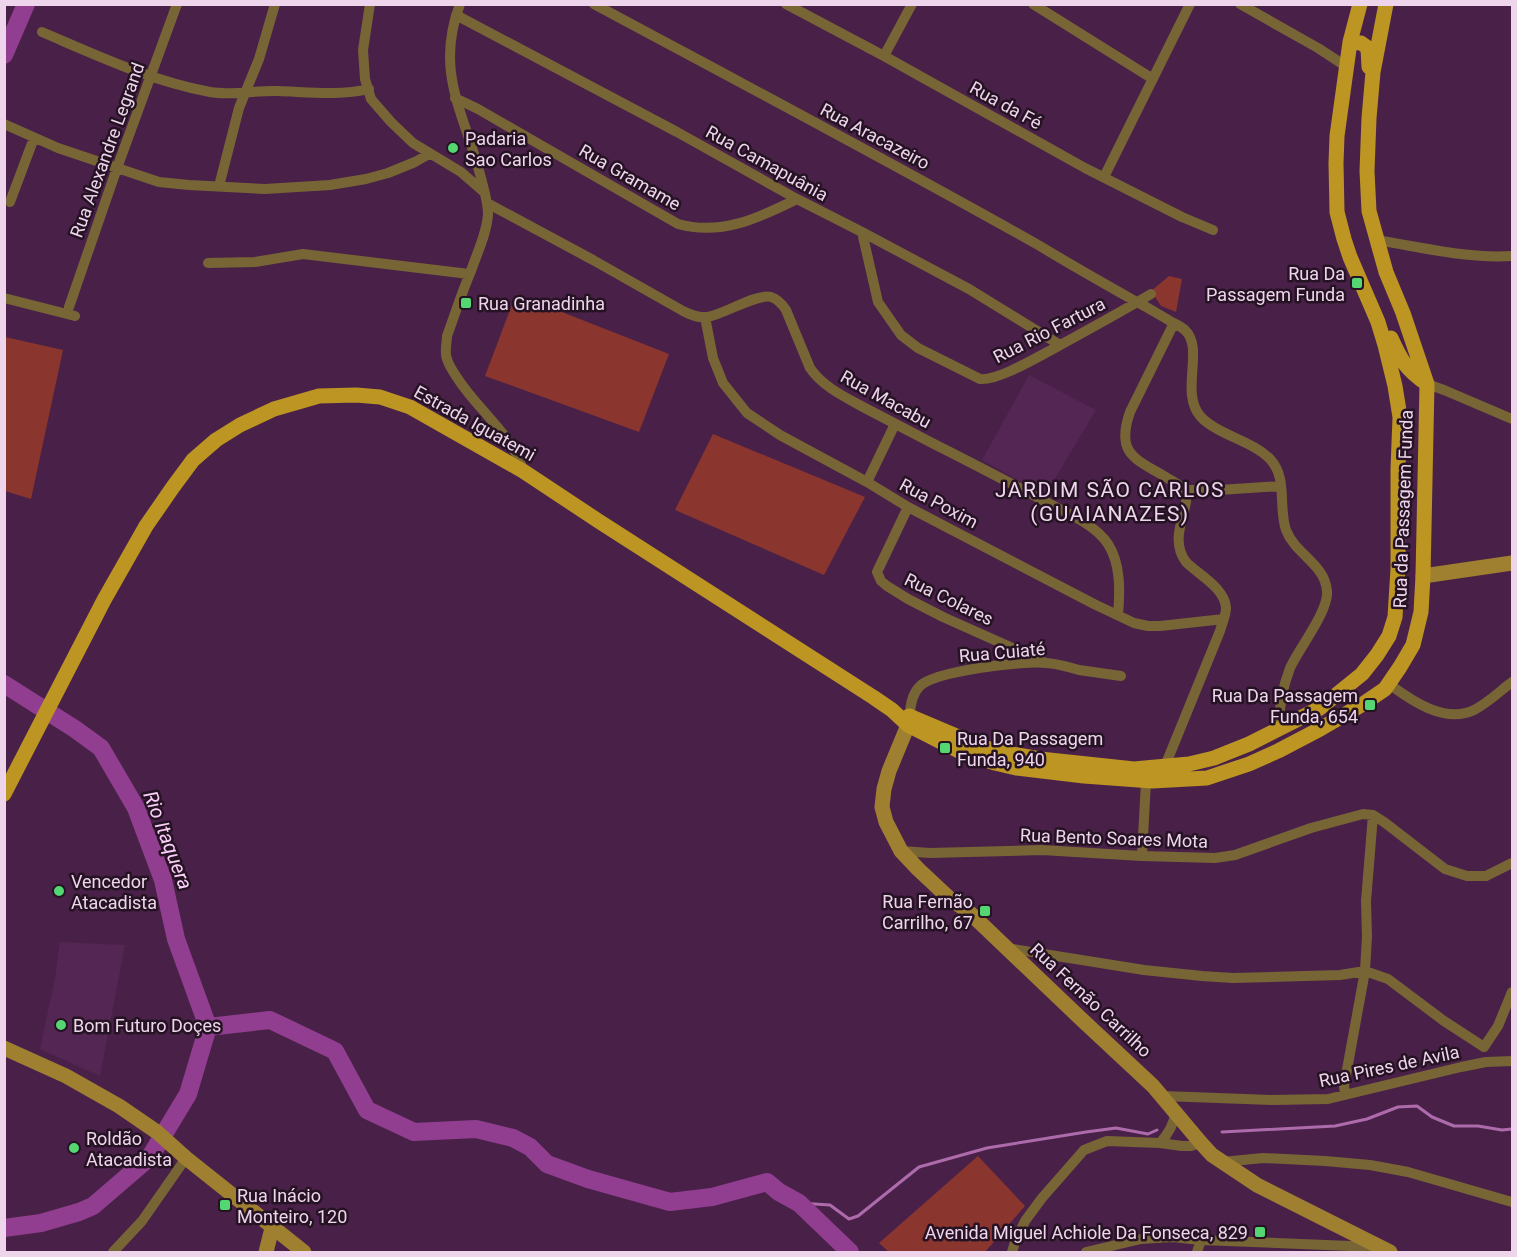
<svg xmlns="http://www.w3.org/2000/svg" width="1517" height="1257" viewBox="0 0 1517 1257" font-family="Roboto,sans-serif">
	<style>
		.built { fill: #542653 }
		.green { fill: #8a352d }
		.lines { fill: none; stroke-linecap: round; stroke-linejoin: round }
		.stream { stroke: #ae6bac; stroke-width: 3 }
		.river { stroke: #923e90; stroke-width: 18 }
		.street { stroke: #786536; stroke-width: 10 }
		.secondary { stroke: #9e8030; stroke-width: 15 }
		.primary { stroke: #bc9523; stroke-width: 15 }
		.poi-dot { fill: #54d672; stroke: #251324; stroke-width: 2 }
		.labels { text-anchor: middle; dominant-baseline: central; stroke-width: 5; stroke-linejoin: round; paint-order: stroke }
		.street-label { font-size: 18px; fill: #eed5ec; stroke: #251324 }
		.poi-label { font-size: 18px; fill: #eed5ec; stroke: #251324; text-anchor: start }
		.water-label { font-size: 20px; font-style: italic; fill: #fbcff8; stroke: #251324 }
		.quarter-label { font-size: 21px; letter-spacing: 1.5px; fill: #eed5ec; stroke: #251324 }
	</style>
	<rect width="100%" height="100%" fill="#492148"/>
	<path class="built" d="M1029,375L1096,410L1045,495L982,460Z
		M60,942L125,945L100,1076L40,1049L55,978Z"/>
	<path class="green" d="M1169,276L1182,279L1176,312L1161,306L1151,291Z
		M516,294L669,354L639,432L485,376Z
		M5,337L63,350L31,499L5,491Z
		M713,434L865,497L824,575L675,510Z
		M978,1156L1025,1206L985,1252H889L879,1243Z"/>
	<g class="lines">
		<path class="stream" d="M1222,1132L1335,1126L1367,1119L1398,1107L1417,1106L1432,1117L1454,1126H1478L1502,1130L1512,1129
			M799,1203L830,1205L849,1219L858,1216L919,1167L987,1148L1086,1132L1116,1128L1148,1134L1157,1130"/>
		<path class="river" d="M4,55L26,4
			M4,684L75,729L101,748L136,808L163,880L176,939L208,1027
			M208,1027L270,1020L335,1051L367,1110L414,1132L476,1129L513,1138L530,1147L547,1164L588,1179L670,1202L712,1197L767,1182L779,1192L799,1203L850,1252
			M4,1228L41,1223L79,1212L93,1206L150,1157L188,1094L208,1027"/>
		<path class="street" d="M370,4L363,50L365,79L371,99L391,122L413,143L461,172L484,192
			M460,4C434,73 465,114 481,178C484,190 488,202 488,214C487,233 477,253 471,271C462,292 455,314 447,336C447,343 444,352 447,359C449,366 454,373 458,379C478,410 513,435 523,471
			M594,4C743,84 893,163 1040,246C1071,265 1103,283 1135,301C1147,307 1158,314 1170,321C1175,324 1180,326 1185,330C1205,349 1179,393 1201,417C1218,435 1253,441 1270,459C1288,478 1278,507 1286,530C1295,554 1325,564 1327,591C1329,611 1299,648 1290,668C1282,689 1279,708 1278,730
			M786,4L884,56L1085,168L1182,217L1213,230
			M1033,4L1153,79
			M1240,4L1318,48L1347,67
			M456,15L677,132L797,199L862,232L969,289L1060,345
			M42,32C96,55 151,81 210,92C232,96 255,90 278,91C308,92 339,96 369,89
			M884,56L912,4
			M455,98L478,109L678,224C721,236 759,218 797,199
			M4,124L58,148L144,177L159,182L189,185L265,189L330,185L366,179L388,173L415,162L429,154
			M1104,177L1190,4
			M219,186L239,108L259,59L275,4
			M10,202L34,138
			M487,203L593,260L683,311C691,315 698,318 707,317C723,315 757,293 771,297C778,299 782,304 786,310L810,368C823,387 845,397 865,408C888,420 911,432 934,444C972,463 1010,483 1048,503C1068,514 1095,524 1108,544C1121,564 1120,592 1118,615
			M862,232L878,302L901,335L918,348L980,379C997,381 1036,358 1053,349C1086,331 1119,313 1151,294
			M1376,240C1421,247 1467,259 1512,256
			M208,263L255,262L303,254L469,274
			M4,298L75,316
			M69,307L117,168L177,4
			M705,317L713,358L723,383L747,413L780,435L867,482L908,507L1094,604L1134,623L1148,626H1160L1224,619
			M1427,384L1444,390L1512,419
			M867,482L895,424
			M1184,490H1219L1281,486
			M908,507L877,572L881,581L887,586L908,599L943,617L1046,663
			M1389,684C1412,701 1445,724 1474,710C1488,703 1500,691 1512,682
			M910,716C910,705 912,694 920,686C935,671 1025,660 1047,663C1058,664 1069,667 1079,670C1093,672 1107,674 1121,676
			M1165,766L1220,631C1222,624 1226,615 1226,608C1225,588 1199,575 1186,562C1166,535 1194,505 1184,490C1180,485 1174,482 1169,479C1136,459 1115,455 1130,412L1174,323
			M901,851L930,853L1042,850L1142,856L1215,858L1235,855L1311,828L1363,814L1373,815L1384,822L1445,869L1467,876H1486L1512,863
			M1142,856L1146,781
			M1007,948L1144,970L1202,976L1233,978L1340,975L1365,971L1388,979L1444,1021L1484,1047
			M1484,1047L1498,1026L1512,992
			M1345,1095L1344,1086L1365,971L1367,936L1366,901L1373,815
			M1163,1096L1273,1100L1328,1099L1461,1067L1486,1062L1512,1061
			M1160,1143C1169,1133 1173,1125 1176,1112
			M1222,1162L1263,1158L1325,1161L1370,1165L1408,1172L1512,1202
			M113,1252L142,1221L186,1158
			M1012,1252L1015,1242L1025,1221L1042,1198L1084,1150L1107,1141L1160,1143L1182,1146H1191L1201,1143
			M1086,1252L1141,1239L1172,1237L1201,1240L1375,1247
			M1197,1252L1201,1240"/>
		<path class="secondary" d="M1423,576L1512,563
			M910,716L908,725L889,771L884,789L882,807L886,822L901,851L918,869L949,898L970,913L1078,1016L1153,1086L1201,1143L1212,1155L1257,1185L1390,1252
			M4,1048L66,1076L119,1106L157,1132L186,1158L304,1252
			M266,1252L272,1228"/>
		<path class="primary" d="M1350,42L1361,43L1368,48L1369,67
			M1391,338C1402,362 1406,369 1427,384
			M909,716L968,741L995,751L1040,759L1134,769L1189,764L1214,758L1249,744L1320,708L1362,674L1377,655L1389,636L1395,617L1398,569V469L1400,417L1395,386L1385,345L1378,322L1350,257L1344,239L1337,212L1336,163L1337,136L1350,42L1360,4
			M4,794L104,600L146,526L173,487L193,460L216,440L240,425L274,409L319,396L356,395L380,397L410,407L523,471L600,522L873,697L892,710L908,725L961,752L995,763L1016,768L1084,776L1152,781L1207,778L1249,764L1278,751L1320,729L1363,704L1385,689L1400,667L1413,645L1421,612L1423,576L1427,384L1403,313L1386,272L1369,211L1367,171L1369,118L1373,72L1386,4"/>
	</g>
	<g class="poi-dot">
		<circle cx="453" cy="148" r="6"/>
		<rect x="1351" y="277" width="12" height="12" rx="3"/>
		<rect x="460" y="297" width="12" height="12" rx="3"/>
		<rect x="1364" y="699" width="12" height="12" rx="3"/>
		<rect x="939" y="742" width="12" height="12" rx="3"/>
		<circle cx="59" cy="891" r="6"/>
		<rect x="979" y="905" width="12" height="12" rx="3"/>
		<circle cx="61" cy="1025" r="6"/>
		<circle cx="74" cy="1148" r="6"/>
		<rect x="219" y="1199" width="12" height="12" rx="3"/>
		<rect x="1254" y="1226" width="12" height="12" rx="3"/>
	</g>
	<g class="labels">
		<g class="street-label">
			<text transform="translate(1006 105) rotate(29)">Rua da Fé</text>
			<text transform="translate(875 136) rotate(28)">Rua Aracazeiro</text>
			<text transform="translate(107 150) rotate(-70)">Rua Alexandre Legrand</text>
			<text transform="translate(767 163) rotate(29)">Rua Camapuânia</text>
			<text transform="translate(630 177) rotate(30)">Rua Gramame</text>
			<text transform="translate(1049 330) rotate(-27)">Rua Rio Fartura</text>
			<text transform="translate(886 399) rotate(29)">Rua Macabu</text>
			<text transform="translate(475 423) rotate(29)">Estrada Iguatemi</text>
			<text transform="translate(939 503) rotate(28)">Rua Poxim</text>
			<text transform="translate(1403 509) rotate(-88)">Rua da Passagem Funda</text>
			<text transform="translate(949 599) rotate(26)">Rua Colares</text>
			<text transform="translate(1002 652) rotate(-5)">Rua Cuiaté</text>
			<text transform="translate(1114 838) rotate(2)">Rua Bento Soares Mota</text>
			<text transform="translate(1091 1000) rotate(43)">Rua Fernão Carrilho</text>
			<text transform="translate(1389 1066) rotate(-12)">Rua Pires de Avila</text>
		</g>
		<g class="poi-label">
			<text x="465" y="138">Padaria<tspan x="465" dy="21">Sao Carlos</tspan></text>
			<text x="1345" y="273" text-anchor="end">Rua Da<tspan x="1345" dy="21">Passagem Funda</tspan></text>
			<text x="478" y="303">Rua Granadinha</text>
			<text x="1358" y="695" text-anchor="end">Rua Da Passagem<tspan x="1358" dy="21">Funda, 654</tspan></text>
			<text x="957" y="738">Rua Da Passagem<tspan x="957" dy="21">Funda, 940</tspan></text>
			<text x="71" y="881">Vencedor<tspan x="71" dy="21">Atacadista</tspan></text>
			<text x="973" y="901" text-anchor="end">Rua Fernão<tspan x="973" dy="21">Carrilho, 67</tspan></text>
			<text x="73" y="1025">Bom Futuro Doçes</text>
			<text x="86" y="1138">Roldão<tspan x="86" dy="21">Atacadista</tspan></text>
			<text x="237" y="1195">Rua Inácio<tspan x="237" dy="21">Monteiro, 120</tspan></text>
			<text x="1248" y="1232" text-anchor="end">Avenida Miguel Achiole Da Fonseca, 829</text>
		</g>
		<g class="water-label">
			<text transform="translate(168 840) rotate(69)">Rio Itaquera</text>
		</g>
		<g class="quarter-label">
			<text x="1110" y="490">JARDIM SÃO CARLOS<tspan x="1110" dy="24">(GUAIANAZES)</tspan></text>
		</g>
	</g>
	<rect width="1517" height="1257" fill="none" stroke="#eed5ec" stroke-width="12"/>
</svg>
